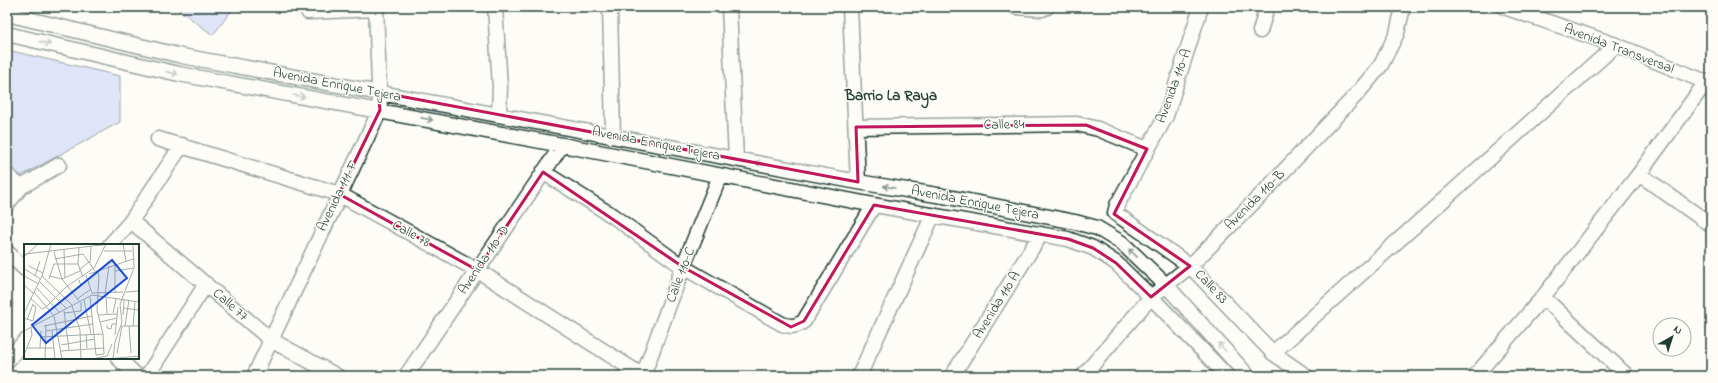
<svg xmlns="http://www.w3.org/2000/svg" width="1718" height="383" viewBox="0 0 1718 383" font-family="'Indie Flower',sans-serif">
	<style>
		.building { fill: #bcc7f8; stroke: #1f3d34 }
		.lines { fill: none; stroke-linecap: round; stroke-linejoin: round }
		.minor-casing { stroke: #1f3d34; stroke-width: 17 }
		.minor { stroke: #fdfcf7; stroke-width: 14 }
		.oneway { stroke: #8e9c96 }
		.marked { fill: none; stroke: #c2185b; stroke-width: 3; stroke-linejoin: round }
		.labels { text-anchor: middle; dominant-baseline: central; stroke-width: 3; stroke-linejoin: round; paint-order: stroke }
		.street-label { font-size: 14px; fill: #1f3d34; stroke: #fdfcf7 }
		.neighbourhood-label { font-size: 15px; font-weight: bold; fill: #1f3d34; stroke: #fdfcf7 }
		.inset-road { fill: none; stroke: #a4b0a9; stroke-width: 1 }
		.view { fill: #1d4ed8; fill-opacity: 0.15; stroke: #1d4ed8; stroke-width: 2 }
		.inset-edge { fill: none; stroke: #1f3d34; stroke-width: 2 }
	</style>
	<rect width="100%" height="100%" fill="#fdfcf7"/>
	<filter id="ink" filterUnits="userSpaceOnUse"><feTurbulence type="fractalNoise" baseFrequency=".025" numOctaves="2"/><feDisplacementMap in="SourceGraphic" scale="8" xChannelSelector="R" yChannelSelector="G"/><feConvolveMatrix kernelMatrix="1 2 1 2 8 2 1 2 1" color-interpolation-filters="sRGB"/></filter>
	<g filter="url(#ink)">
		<path class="building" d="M175,7H234L213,35Z
			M7,50L120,76V122L21,176L7,164Z"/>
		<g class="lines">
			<g class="minor-casing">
				<path id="minor" d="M495,7L500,87L499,115
					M610,7L613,135
					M729,7L736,159
					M850,7L858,182
					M1016,7L1042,9L1047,7
					M1201,7L1166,116L1117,205L1115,213L1190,266L1273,353L1306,376
					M1504,7L1616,45L1711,84
					M308,12L376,9
					M7,14L182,56L858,182L943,196L1075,222L1097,228L1122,243L1166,285L1248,376
					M1260,31L1267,7
					M7,34L179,74L562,145L874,205L1068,239L1093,248L1116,263L1151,297L1227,376
					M856,127L1077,124L1098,129L1147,149
					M158,139L339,194L477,270L643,376
					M543,172L613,216L683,267L782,324C791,327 796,327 804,321L874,205
					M1639,174L1711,225
					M7,175L21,187
					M7,204L21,187L59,165
					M131,221L271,340L337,376
					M110,245L131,221L182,145
					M7,252L25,269
					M1543,297L1625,374
					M1273,353L1616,45
					M118,358L137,376
					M7,361L25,341
					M147,376L206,284
					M254,376L380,110L376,7
					M406,376L562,145
					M643,376L683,267L720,176
					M859,376L933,215
					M952,376L1041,234
					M1083,376L1151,297L1190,266L1263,193L1357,94L1381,65L1397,33L1403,7
					M1475,376L1543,297L1639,174L1706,82"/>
			</g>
			<use href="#minor" class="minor"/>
		</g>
		<defs><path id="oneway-shaft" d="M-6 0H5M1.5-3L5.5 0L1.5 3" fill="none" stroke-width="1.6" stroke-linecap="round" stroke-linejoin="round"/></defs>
		<g class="oneway">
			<use href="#oneway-shaft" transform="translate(45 43) rotate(13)"/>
			<use href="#oneway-shaft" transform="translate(172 73) rotate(13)"/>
			<use href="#oneway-shaft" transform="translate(299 96) rotate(10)"/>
			<use href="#oneway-shaft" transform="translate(427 119) rotate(11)"/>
			<use href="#oneway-shaft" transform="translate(761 163) rotate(-169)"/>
			<use href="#oneway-shaft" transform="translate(889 187) rotate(-170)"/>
			<use href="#oneway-shaft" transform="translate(1133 253) rotate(-136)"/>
			<use href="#oneway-shaft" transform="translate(1222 347) rotate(-132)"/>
		</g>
	</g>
	<path d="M0 0H1718V383H0ZM378,92L858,182L856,127L1086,125L1147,149L1114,214L1190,266L1151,297L1116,263L1093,248L1068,239L874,205L804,321L791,327L683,267L543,172L477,270L339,194L380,110Z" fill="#fdfcf7" fill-opacity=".55" fill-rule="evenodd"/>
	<path class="marked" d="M378,92L858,182L856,127L1086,125L1147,149L1114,214L1190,266L1151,297L1116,263L1093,248L1068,239L874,205L804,321L791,327L683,267L543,172L477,270L339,194L380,110Z"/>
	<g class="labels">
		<g class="street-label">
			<text transform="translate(1619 49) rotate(21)">Avenida Transversal</text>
			<text transform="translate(337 85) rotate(11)">Avenida Enrique Tejera</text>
			<text transform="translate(1174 86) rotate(-70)">Avenida 110-A</text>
			<text transform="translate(1004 125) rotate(-1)">Calle 84</text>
			<text transform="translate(656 144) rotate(11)">Avenida Enrique Tejera</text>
			<text transform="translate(338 196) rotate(-64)">Avenida 111-F</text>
			<text transform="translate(1255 200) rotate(-45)">Avenida 110-B</text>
			<text transform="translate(975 203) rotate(11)">Avenida Enrique Tejera</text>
			<text transform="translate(411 234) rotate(29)">Calle 78</text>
			<text transform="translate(484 260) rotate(-56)">Avenida 110-D</text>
			<text transform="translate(681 275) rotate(-69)">Calle 110-C</text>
			<text transform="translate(1211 287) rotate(47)">Calle 83</text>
			<text transform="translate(230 305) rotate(41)">Calle 77</text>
			<text transform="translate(997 305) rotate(-58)">Avenida 110 A</text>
		</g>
		<g class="neighbourhood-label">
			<text x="891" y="96">Barrio La Raya</text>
		</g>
	</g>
	<g transform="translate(24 244)">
		<rect width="115" height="115" fill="#fdfcf7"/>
		<path class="inset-road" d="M99,0L102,17M55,4L54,20L59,33M40,6L41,34M80,7H108M30,8L38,35L55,57M1,10L85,0M0,13L14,0M31,15L59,10L71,27M66,19L67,3M91,20V49M5,22L19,29M1,25L16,35M55,26L65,18M91,27L109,24M65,30L109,15M62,31L68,49L99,48M0,32L15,40M11,32L16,17M18,32L48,61M26,32L38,35L56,27M25,35L30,20H54M16,38L42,64M0,41L9,49M13,44L35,68M10,48L30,72L38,115M47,48L57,42L55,36M102,48L115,47M81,50L85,22M66,53L72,111M82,53L83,70M6,54L18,65L22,63L42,43L70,24L82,0M53,55L67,45M60,56L67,90M48,62L56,86L57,115M99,64L115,66M40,67L45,106M0,69L18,32L27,0M40,69L57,67V58M89,69L92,55M74,71L93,70M99,71L100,56M0,74L9,77L12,63L9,61M3,76L9,60M76,78L93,74M83,81V84L87,85L88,80H92M20,82L68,72M101,82L105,56M105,82L107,109M109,82L111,58M0,87L68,51L115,58M22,87L69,80M28,87L31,115M62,90L63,104M91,91L94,63M16,93L79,90M37,101L71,95M3,104H30M16,104L17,87M37,107L80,104M93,109L98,82H115M0,111L8,91L7,84M72,111L80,110L79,90L73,66L75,32L73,26M21,115L22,81M68,115L83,112L88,100M83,115L115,112M89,115L91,98L98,78L96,60L110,24L109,0"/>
		<path class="view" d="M88,16L103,34L22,99L8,81Z"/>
		<rect width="115" height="115" class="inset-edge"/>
	</g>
	<rect width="1718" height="383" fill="none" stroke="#fdfcf7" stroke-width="24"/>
	<rect x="12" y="12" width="1694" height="359" fill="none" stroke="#1f3d34" stroke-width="1.5" filter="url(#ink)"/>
	<g transform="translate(1672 337) rotate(39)"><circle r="19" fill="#fdfcf7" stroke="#a4b0a9"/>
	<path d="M0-3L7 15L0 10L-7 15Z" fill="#1f3d34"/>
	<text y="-6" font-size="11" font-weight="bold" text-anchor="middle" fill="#1f3d34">N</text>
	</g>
</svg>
